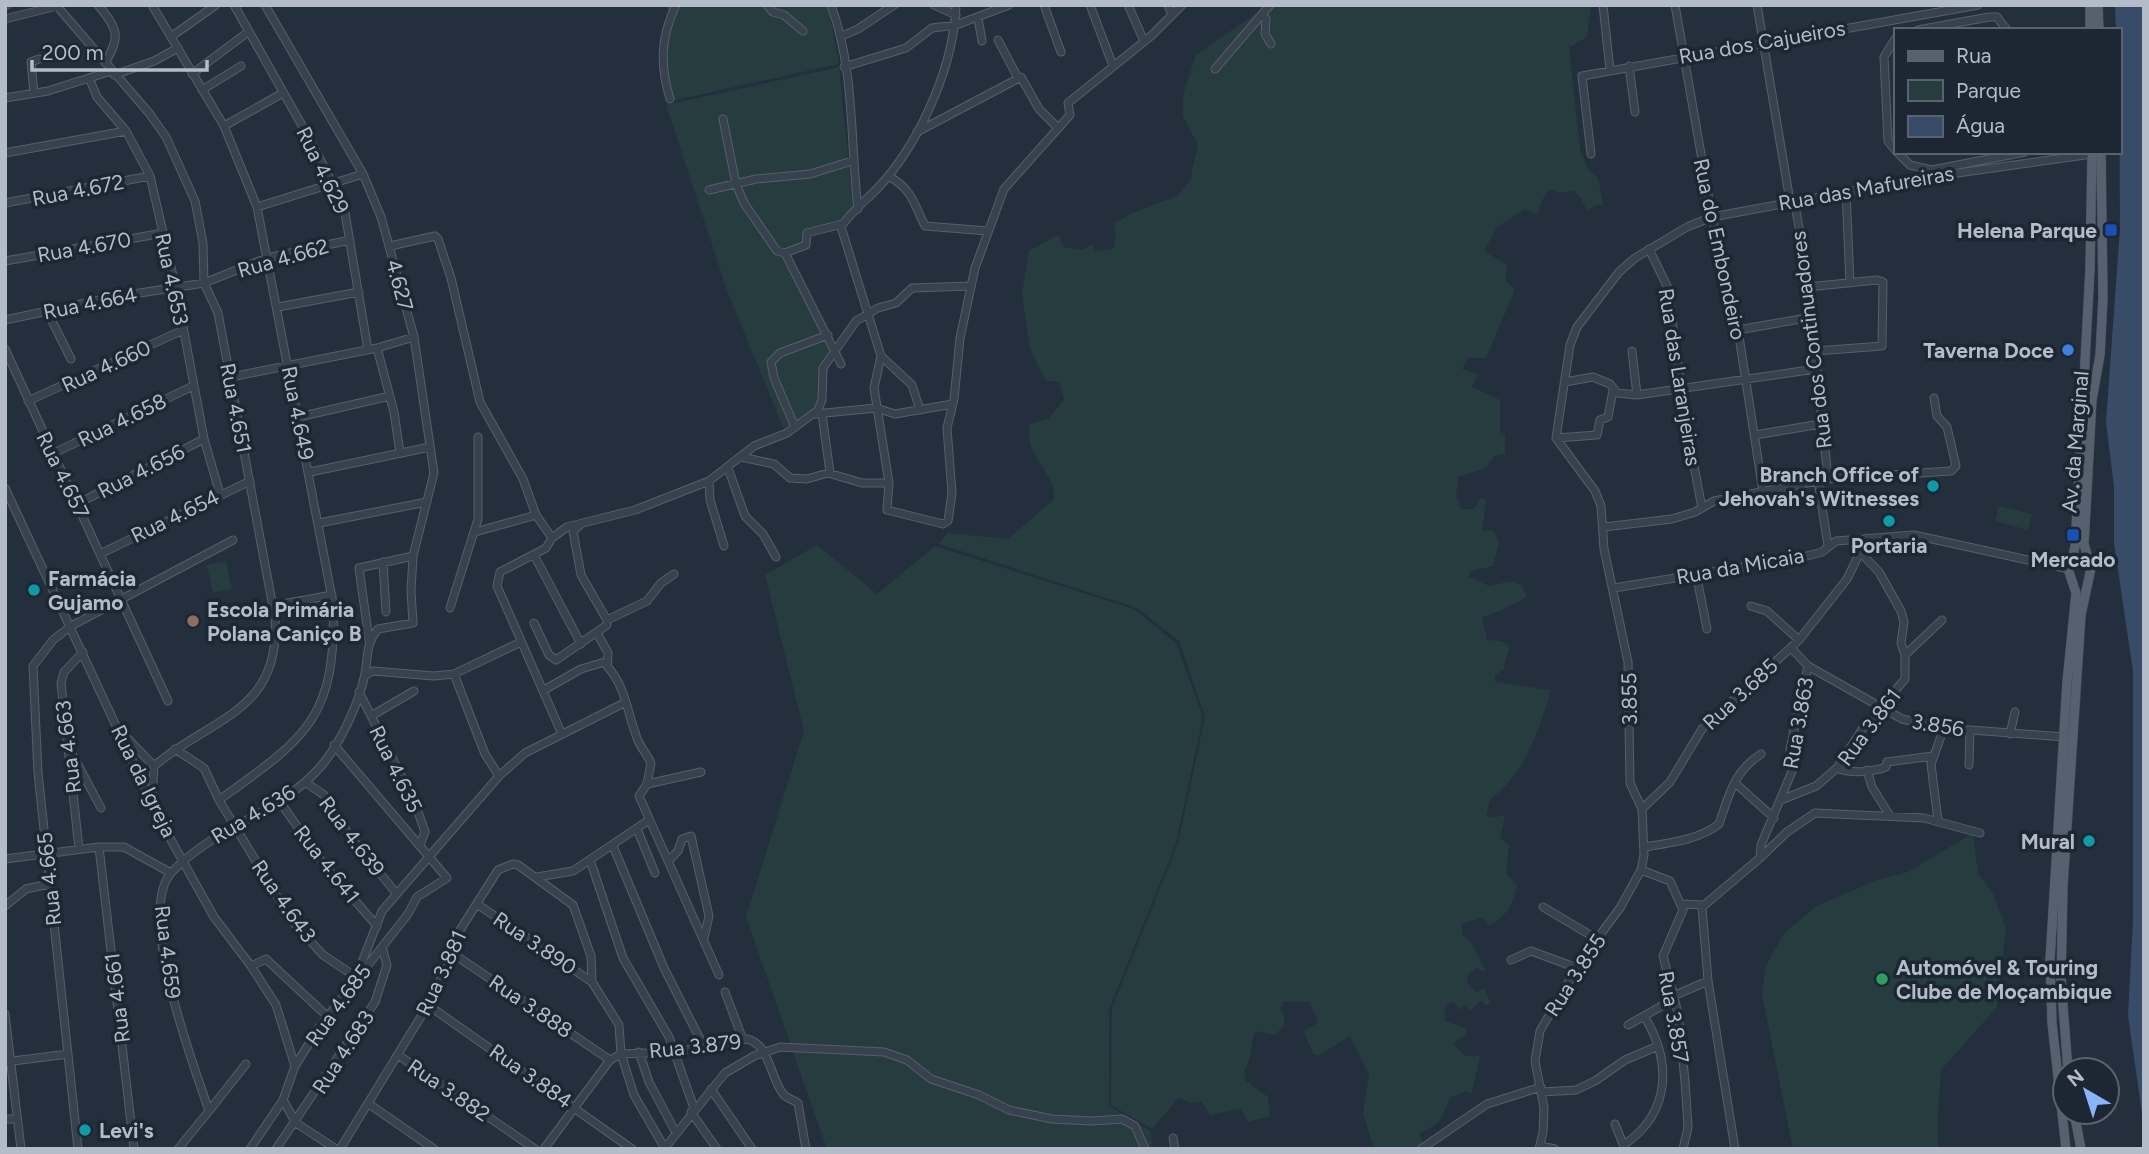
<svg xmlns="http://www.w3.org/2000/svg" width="2149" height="1154" viewBox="0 0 2149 1154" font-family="Figtree,sans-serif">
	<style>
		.green { fill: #263c3f }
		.water { fill: #394c67 }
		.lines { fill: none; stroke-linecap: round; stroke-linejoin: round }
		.minor-casing { stroke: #565f6c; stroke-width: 9 }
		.major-casing { stroke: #414a57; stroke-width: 10 }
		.minor { stroke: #38414e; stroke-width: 7 }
		.major { stroke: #56606e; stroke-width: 9 }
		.transit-dot { fill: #1a4fb4; stroke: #1d2633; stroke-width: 2.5 }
		.shop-dot { fill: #3f7fe0; stroke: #1d2633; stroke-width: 2.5 }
		.culture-dot { fill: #0f9aa8; stroke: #1d2633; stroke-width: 2.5 }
		.education-dot { fill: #8d6e63; stroke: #1d2633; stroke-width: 2.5 }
		.leisure-dot { fill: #2e9e5b; stroke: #1d2633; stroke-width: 2.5 }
		.labels { text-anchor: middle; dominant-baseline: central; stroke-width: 7; stroke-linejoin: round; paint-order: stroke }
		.street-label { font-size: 21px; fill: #b4bcc9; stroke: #1d2633 }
		.poi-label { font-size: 21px; font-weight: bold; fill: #b4bcc9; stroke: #1d2633; text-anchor: end }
	</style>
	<rect width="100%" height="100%" fill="#242f3e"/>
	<path class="green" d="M666,5H828L839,64L667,102L663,64L669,13Z
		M1268,5H1591L1587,37L1569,47L1580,149L1588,169L1598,178L1603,205H1596L1587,211L1581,198L1573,191L1558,193L1553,189L1546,192L1536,215L1525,209L1497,227L1484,251L1507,265L1505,280L1515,290L1486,358H1468L1462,369L1478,374L1472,387L1500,400V431L1505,435V454L1494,456L1486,468L1458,477L1456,497L1461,509H1474L1480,498L1486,499L1482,531L1494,530L1499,543L1493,566L1471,571L1469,577L1489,586L1512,581L1522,586L1527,597L1502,610L1482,617L1487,640L1501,641L1509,647L1504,669L1495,675V682L1551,690C1540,728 1524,776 1490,799L1486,817L1505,816L1500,838L1509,845L1506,873L1517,885C1513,903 1508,917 1489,925L1482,918L1462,923V934L1472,944L1486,971L1476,968L1468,975L1467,983L1476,992L1485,989L1490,1003L1485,1005L1482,1000L1471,1010L1464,1006L1458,1010L1454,1001L1445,1006V1021L1467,1029L1465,1036L1453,1043L1465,1056H1480L1472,1093L1466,1091L1450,1098L1439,1122L1420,1134L1423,1144L1417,1149H1374L1363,1113L1369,1075L1350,1036L1318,1056L1313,1054L1304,1031L1319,1022L1309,1002L1284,1001L1280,1010L1284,1014V1027L1274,1035L1256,1031C1249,1043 1253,1059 1244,1070L1246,1081L1268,1097L1270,1116L1248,1122L1241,1109L1210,1115L1201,1101L1192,1103L1178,1098L1152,1129L1111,1105L1112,1008L1178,843L1205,717L1179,641L1137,608L939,544L947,533L1008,539L1054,499C1056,470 1023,458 1030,424L1048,419L1064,400L1059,381H1046L1030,349L1026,322L1022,293L1029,251L1058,235L1064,247L1082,250L1092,245L1096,251L1113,249L1116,234L1114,224L1130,214L1177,196L1190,181L1198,145L1183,116V95L1196,55Z
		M839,67L853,208L839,224L807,232L806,241L784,252L834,349L825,362L820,405L785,432L728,293L666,105Z
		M1999,506L2032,514L2028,530L1995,521Z
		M817,545L877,594L935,546L1134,609L1176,643L1203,717L1176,844L1109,1009V1106L1151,1131L1152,1149H827L746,917L804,731L765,575Z
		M226,561L232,589L213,593L207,565Z
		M1973,833L1978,874L1993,894L2006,928L1997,1007L1941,1070L1937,1127L1939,1149H1793L1762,994L1766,965L1785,932L1817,906L1880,879L1908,872Z"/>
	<path class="water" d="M2115,5H2144V1127L2128,1016L2133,920V671L2114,543V487L2106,422L2120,229L2119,30H2116Z"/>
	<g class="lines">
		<g class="minor-casing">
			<path id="minor" d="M56,5L149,113L166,137L195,201L203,243L204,283L218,313L275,618C281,712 212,717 154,766
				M98,5C118,29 121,36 105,63
				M152,5L224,126L257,207L333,603C337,718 307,737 219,800
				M234,5L313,145L344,207L368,350
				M767,5L773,12L784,15L803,31
				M831,5C855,70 850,141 858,209
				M934,5L956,15
				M956,5C954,64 923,135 885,180C872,196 852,210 841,227L881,356L874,388L889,483L887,510L943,524L948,521L952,493L947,428L954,399L960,338L975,268L1004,189L1070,115L1068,103L1151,36L1182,5
				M1044,5L1061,52
				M1090,5L1113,66
				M1128,5L1144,41
				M1168,5L1172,15
				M1603,5L1610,70
				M1675,5L1712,217L1738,330L1763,492
				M1757,5L1790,201
				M5,6L7,5
				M1263,15L1266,19L1265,34L1271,44
				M978,18L982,41
				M5,19L57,6
				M1918,30L1989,17H1997L2007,30
				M172,36L216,5
				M842,36L858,29L894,5
				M1895,39L1884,57L1888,141L1895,150
				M998,40L1018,78
				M1629,66L1635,112
				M844,67L906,48L932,28L956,25L1009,5
				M1215,69L1270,5
				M192,74L248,32
				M114,75L154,61L178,48
				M90,80L97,97L126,131L150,176L176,289L204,439L220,494
				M202,90L241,66
				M34,93L31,62L39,59
				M5,98L48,91L111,71
				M670,99C660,66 660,38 676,5
				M723,119L736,184L744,203L777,251L785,253L841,364
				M224,126L283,93
				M917,132L1021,77L1039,109L1057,127
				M1897,152L1910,165L1932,170L2025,152
				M5,153L126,131
				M1591,154L1582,76L1978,5
				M888,176C913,189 914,205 925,226L988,231
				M709,190L756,179L810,174L852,161
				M1846,191L1850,283
				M1794,200L1807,271L1828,479
				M5,203L150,176
				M257,207L363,174
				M390,246L435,236L438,239L451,278L480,402L523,479L536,515L552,538
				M1649,249L1668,288L1685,419L1702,508
				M785,253L806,245L807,233L842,224
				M5,261L163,233
				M1808,287L1877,280L1883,282L1882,346L1816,351
				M278,307L359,292
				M47,311L71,359
				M5,320L114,297L204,283L267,258L350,240
				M1738,330L1812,317
				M377,348L394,412L400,453
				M5,349L168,701
				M1632,351L1637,395L1816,369
				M881,356L912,385L920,410
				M231,377L377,348L414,337
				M1565,382L1593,377L1610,384L1617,393L1637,395
				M28,401L183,330
				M815,414L876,408L895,414L953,404
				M822,414L830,473
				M299,417L390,396
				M795,427L774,378L771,362L780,353L828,335
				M1755,435L1821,424
				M1556,438L1597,435L1600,420L1608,417L1613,390
				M52,454L193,386
				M741,457L774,464L790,478L807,479L828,473L862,483H889
				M728,468L745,516L763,534L776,557
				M310,472L430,447
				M709,481L710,500L724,546
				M1818,481L1828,546
				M5,488L161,822L214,917L251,966L276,1005L295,1066
				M77,504L204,439
				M319,523L427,502
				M580,525L573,531L581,575L607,620
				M1604,527L1672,519L1695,512L1714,501L1828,479L1951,471L1956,466L1947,427L1937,416L1934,398
				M475,532L536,515
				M102,553L250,481
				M534,555L581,644
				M383,562L386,612
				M1696,573L1707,629
				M1614,588L1803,557L1822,552L1836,541L1914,535L2069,569
				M272,606L332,595
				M1751,606L1767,611L1799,640
				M450,608L478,519V437
				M534,623L549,655L556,660L607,625V620L647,601L661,583L674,574
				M597,633L608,653L607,666C626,687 627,712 637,738C640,747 647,754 651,763L647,784
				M369,640L359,568L413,556
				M1792,649L1808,666L1902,719L1944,728L2064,737
				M1905,655L1942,620
				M454,674L485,754L499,776
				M365,675L373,671L434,676L454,674L521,642
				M544,690L581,669L608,661
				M359,692L415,803L425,832L420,845
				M371,716L414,691
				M561,732L497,586L500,572L546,548L552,538L567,527L635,510L709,481L754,446L787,433L818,410L822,400L823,368L856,321L878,308L896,303L912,288L970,286
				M2010,734L2015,712
				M125,736L154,766
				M175,749L204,768L219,800L292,921L323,955L356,977
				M70,750L101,808
				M1969,765L1970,730
				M1837,768C1851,774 1872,772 1886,767L1887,762L1933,756
				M1867,770L1872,787L1890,816
				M701,772L647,784L639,796L719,975
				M305,782L324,795L349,835L396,893
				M1735,783L1774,818
				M152,800L154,766
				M1781,800L1816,786L1837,768L1863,728L1881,716L1887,700L1905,679V655L1901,643L1904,622L1901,611L1879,572L1861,553
				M280,802L325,866L377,926
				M1642,809L1670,782L1702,729L1799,640L1847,579L1867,538
				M1938,821L1931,764L1944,728
				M637,829L655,873
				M613,846L664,968L704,1047
				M99,847L134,1149
				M1644,847C1669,843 1699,840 1719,824C1729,795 1734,771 1761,754
				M79,849L61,683L64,672L83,652
				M1760,858L1787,832L1815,813L1924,818L1980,833
				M5,859L99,847H124L171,873C136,914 193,1063 209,1111L178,1149
				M670,859L678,851L682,839L691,836L709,916L704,938
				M590,860L623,958L669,1037L694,1108
				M1641,870L1670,881L1683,910L1663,956L1678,1013L1685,1081L1688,1127L1683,1149
				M171,873C214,826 281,814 322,765C341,742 359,703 365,674C368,656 366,643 378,629L413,623L411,591L413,556L434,473L414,337L381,217L363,174L265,5
				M537,877L573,871L649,820
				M477,904L592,982L619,1025L621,1054L634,1095L664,1147
				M1681,904L1703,905
				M5,906L26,889L49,884
				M1543,907L1597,939
				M452,953L610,1060
				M1511,960L1531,951L1577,968
				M251,966L266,959L327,1016
				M359,970L382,911L499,776L525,753L624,703
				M725,992L743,1040
				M1673,996L1708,981
				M428,1005L632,1149
				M5,1014L21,1149
				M1628,1025L1674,999
				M639,1052L649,1082L675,1131
				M398,1055L535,1149
				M5,1062L68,1054
				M711,1089L752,1149
				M1542,1092L1576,1090L1595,1081L1625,1060L1658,1046
				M283,1100L296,1123L336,1149
				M369,1104L434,1149
				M209,1111L246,1064
				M691,1112L717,1149
				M5,1119H17
				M1615,1124L1625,1149
				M1173,1138L1175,1149
				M1625,1144C1671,1112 1672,1061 1644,1016
				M1540,1146L1555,1149
				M78,1149L38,773L33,666L53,640L71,626L233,540
				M250,1149L283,1100L295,1066L320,1026L408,914L417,897L447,878L334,745
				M276,1149L375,1002L387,965L382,947
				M340,1149L428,1005L449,962L455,938L498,870L513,864L518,865L573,905L591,956L592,982
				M544,1149L610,1060L621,1054L675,1052L747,1039C770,1044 770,1079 784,1095C788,1099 794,1100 798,1103L806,1149
				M664,1149L725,1073L754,1056L780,1047L884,1052L907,1060L931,1079L979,1095L1009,1110L1052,1119L1091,1121L1122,1119L1135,1126L1145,1149
				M1421,1149L1487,1104L1541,1087
				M1539,1149L1543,1132L1544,1108L1535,1061L1540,1031L1582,959L1620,908L1641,870L1644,855L1642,809L1630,783L1628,662L1604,549L1601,506L1595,491L1556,438L1570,345L1577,327L1619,272L1635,258L1687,227L1712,217L1922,178L2092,154
				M1735,1149L1708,981L1702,907L1760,858L1761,845L1793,769L1790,749L1808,666"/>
		</g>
		<g class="major-casing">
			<path id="major" d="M2090,5V30
				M2098,5L2099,30
				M2068,1070L2061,980L2063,886L2081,615L2091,568L2084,544L2092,400L2100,355L2103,298L2101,152
				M2074,1112L2081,1149
				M2066,1149L2052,1023L2050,960L2067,682L2076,593L2069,572L2075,547L2090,269L2092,152"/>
		</g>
		<use href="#minor" class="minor"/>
		<use href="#major" class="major"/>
	</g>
	<g class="transit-dot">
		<rect x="2104" y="223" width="14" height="14" rx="3.5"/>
		<rect x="2066" y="528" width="14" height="14" rx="3.5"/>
	</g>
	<circle class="shop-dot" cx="2068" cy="350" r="7"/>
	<g class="culture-dot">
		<circle cx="1933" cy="486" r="7"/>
		<circle cx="1889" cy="521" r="7"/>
		<circle cx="34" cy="590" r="7"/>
		<circle cx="2089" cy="841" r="7"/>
		<circle cx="85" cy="1130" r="7"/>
	</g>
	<circle class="education-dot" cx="193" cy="621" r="7"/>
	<circle class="leisure-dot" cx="1882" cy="979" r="7"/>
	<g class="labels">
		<g class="street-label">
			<text transform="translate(1762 42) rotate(-10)">Rua dos Cajueiros</text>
			<text transform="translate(323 170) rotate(64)">Rua 4.629</text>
			<text transform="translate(1866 188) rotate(-10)">Rua das Mafureiras</text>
			<text transform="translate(78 190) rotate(-11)">Rua 4.672</text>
			<text transform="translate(84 247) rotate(-10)">Rua 4.670</text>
			<text transform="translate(1720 249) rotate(78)">Rua do Embondeiro</text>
			<text transform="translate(283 258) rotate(-16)">Rua 4.662</text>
			<text transform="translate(172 279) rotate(78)">Rua 4.653</text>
			<text transform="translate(400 285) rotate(75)">4.627</text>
			<text transform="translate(90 303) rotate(-11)">Rua 4.664</text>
			<text transform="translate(1811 340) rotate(-97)">Rua dos Continuadores</text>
			<text transform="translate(106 366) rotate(-25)">Rua 4.660</text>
			<text transform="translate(1680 377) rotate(81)">Rua das Laranjeiras</text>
			<text transform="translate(236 408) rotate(79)">Rua 4.651</text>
			<text transform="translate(298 413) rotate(79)">Rua 4.649</text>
			<text transform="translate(122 420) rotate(-26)">Rua 4.658</text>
			<text transform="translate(2075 442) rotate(-85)">Av. da Marginal</text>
			<text transform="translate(141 471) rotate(-27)">Rua 4.656</text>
			<text transform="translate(63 475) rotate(64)">Rua 4.657</text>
			<text transform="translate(175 516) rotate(-26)">Rua 4.654</text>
			<text transform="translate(1740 566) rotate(-10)">Rua da Micaia</text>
			<text transform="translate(1740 694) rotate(-43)">Rua 3.685</text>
			<text transform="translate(1629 699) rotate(-91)">3.855</text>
			<text transform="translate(1798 723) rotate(-80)">Rua 3.863</text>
			<text transform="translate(1938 725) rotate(9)">3.856</text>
			<text transform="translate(1869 727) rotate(-53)">Rua 3.861</text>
			<text transform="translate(68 747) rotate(-97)">Rua 4.663</text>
			<text transform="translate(396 769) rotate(64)">Rua 4.635</text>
			<text transform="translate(144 781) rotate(64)">Rua da Igreja</text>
			<text transform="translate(253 814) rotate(-31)">Rua 4.636</text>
			<text transform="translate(352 836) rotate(53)">Rua 4.639</text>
			<text transform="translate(327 864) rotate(52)">Rua 4.641</text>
			<text transform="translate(49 879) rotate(-96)">Rua 4.665</text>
			<text transform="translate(284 901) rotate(55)">Rua 4.643</text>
			<text transform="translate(535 943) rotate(34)">Rua 3.890</text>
			<text transform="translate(168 952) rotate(83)">Rua 4.659</text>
			<text transform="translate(441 973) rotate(-65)">Rua 3.881</text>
			<text transform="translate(1575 975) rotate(-57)">Rua 3.855</text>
			<text transform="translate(117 998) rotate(-97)">Rua 4.661</text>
			<text transform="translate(338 1005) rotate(-54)">Rua 4.685</text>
			<text transform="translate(531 1006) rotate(34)">Rua 3.888</text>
			<text transform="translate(1674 1017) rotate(80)">Rua 3.857</text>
			<text transform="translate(695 1046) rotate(-6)">Rua 3.879</text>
			<text transform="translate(343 1052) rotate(-57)">Rua 4.683</text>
			<text transform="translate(531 1076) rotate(35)">Rua 3.884</text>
			<text transform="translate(449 1090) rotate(34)">Rua 3.882</text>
		</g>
		<g class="poi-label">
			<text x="2097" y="230">Helena Parque</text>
			<text x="2054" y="350">Taverna Doce</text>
			<text x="1919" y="474">Branch Office of<tspan x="1919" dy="24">Jehovah's Witnesses</tspan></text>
			<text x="1889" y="545" text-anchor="middle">Portaria</text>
			<text x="2073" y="559" text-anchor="middle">Mercado</text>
			<text x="48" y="578" text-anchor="start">Farmácia<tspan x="48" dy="24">Gujamo</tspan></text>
			<text x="207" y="609" text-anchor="start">Escola Primária<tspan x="207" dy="24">Polana Caniço B</tspan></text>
			<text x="2075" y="841">Mural</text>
			<text x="1896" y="967" text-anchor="start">Automóvel &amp; Touring<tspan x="1896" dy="24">Clube de Moçambique</tspan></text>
			<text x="99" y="1130" text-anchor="start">Levi's</text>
		</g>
	</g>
	<rect width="2149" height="1154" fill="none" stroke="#b4bcc9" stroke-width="14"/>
	<rect x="1894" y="28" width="228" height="126" fill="#1d2633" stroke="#59626f" stroke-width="2"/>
	<rect x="1908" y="51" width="35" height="10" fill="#56606e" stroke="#59626f" stroke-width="2"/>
	<text x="1956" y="63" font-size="21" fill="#b4bcc9">Rua</text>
	<rect x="1908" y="80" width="35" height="21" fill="#263c3f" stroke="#59626f" stroke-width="2"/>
	<text x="1956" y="98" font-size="21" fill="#b4bcc9">Parque</text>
	<rect x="1908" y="116" width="35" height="21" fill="#394c67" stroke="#59626f" stroke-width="2"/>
	<text x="1956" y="133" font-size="21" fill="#b4bcc9">Água</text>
	<g transform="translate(2086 1091) rotate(321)"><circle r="33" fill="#1d2633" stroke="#59626f" stroke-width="2"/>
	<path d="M0-5L12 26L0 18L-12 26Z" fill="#8ab4f8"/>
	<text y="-10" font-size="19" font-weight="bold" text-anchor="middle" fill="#b4bcc9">N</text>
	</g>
	<path d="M32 60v10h175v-10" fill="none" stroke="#b4bcc9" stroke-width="3.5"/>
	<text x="42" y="60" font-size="21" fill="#b4bcc9" stroke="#1d2633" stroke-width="5" paint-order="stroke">200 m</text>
</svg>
